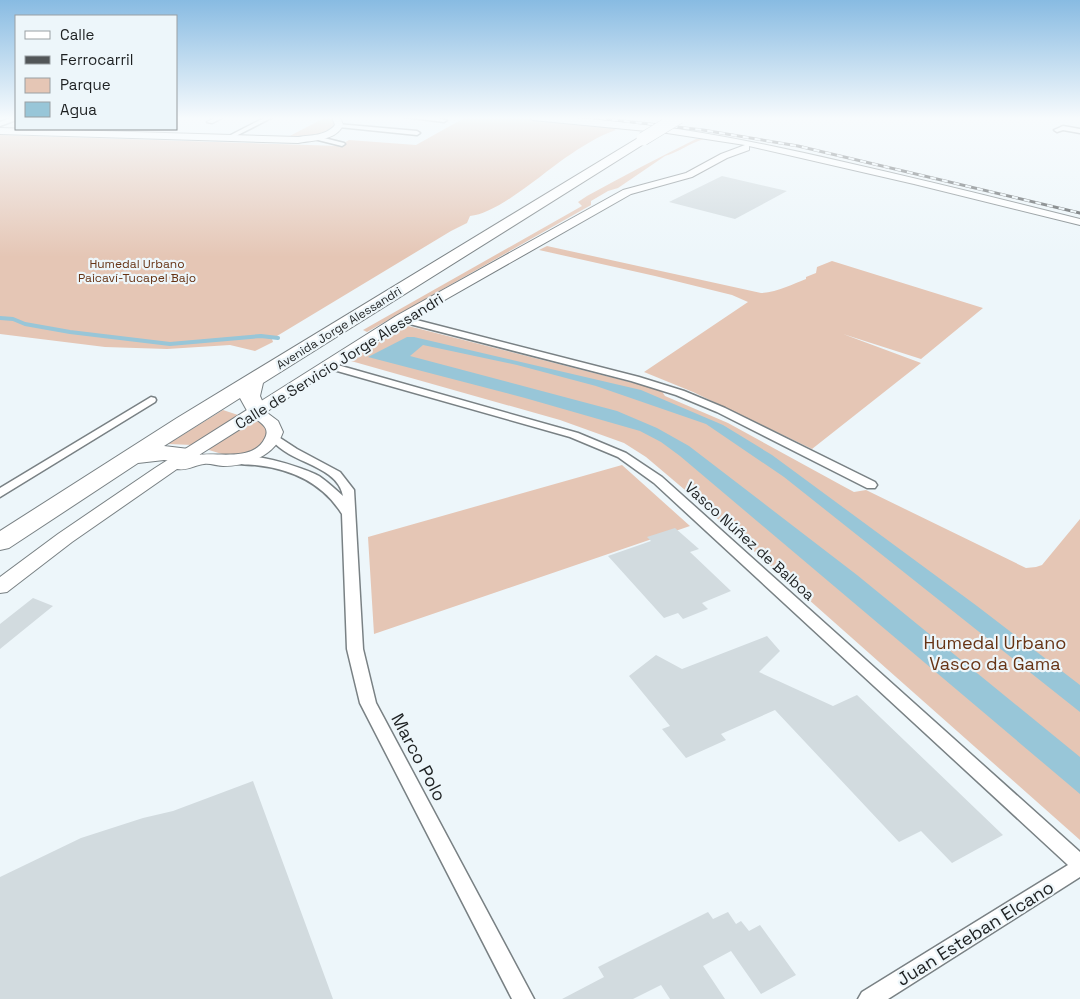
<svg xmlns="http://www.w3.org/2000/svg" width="1080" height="999" viewBox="0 0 1080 999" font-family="'Space Grotesk',sans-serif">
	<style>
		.green { fill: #e5c6b5 }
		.water { fill: #98c6d8 }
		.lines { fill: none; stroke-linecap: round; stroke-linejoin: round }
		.stream { stroke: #98c6d8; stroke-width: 4 }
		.building { fill: #d2dbdf }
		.street-casing { stroke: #798184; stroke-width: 3 }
		.secondary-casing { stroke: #798184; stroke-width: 2 }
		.highway-casing { stroke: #798184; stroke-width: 2 }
		.street { fill: #fff; fill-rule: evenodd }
		.secondary { fill: #fff; fill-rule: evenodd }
		.highway { fill: #fff; fill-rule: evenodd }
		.rail-casing { stroke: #525658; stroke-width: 3 }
		.rail { stroke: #edf6fa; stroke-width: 2; stroke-dasharray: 6; stroke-linecap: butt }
		.highway-bridge-casing { stroke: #798184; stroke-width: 14; stroke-linecap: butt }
		.highway-bridge { stroke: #fff; stroke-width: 13 }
		.labels { text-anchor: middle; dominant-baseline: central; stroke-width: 4.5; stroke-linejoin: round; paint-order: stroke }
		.far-park-label { font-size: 12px; fill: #673415; stroke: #edf6fa }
		.far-street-label { font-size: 12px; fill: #1d2021; stroke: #edf6fa }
		.street-label { font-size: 15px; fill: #1d2021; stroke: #edf6fa }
		.near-park-label { font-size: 18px; fill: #673415; stroke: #edf6fa }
		.near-street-label { font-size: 18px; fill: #1d2021; stroke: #edf6fa }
	</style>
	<rect width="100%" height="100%" fill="#edf6fa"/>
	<path class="green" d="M326,117H340L342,119L340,127C324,136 303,139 284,139Z
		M466,117H516L612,127L616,130C598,136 581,147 565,158C542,174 497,214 470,216L467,223L451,231L272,339L273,342L255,351L230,345L167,349L105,347L0,334V135L339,146L349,140L416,145Z
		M696,139H704C690,143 679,152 665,156L618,188L608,191L591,201V205L367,332L363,330L582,206L578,202L587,196C623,176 660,157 696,139Z
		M547,246L761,293C778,292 793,284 806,279V277L816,273L817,267L832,261L983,308L921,359L843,334L921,363L812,449L693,392L644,372L748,302L732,295L655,276L539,250Z
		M408,326L661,390L665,396L728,423L841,485L854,492L866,490L1026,568L1036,567L1042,565L1080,519V840L685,490L646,457L624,443L560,420L351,361V359L356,355Z
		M223,410L259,422L269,427L263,445L243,454L225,455L193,445L168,444Z
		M622,465L690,526L374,634L368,537Z"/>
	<path class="water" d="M407,337H414L641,390L723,425L772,455L977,606L1080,685V712L784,477L706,424L596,386L517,365L423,345L410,356L617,411L657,428L689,446L857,575L1080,757V794L680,456L661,442L640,431L525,398L368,357Z"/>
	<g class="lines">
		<path class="stream" d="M0,318L13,319L25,324L70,332L170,344L261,336L278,338"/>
	</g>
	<path class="building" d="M722,176L787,191L735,219L669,202Z
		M675,528L699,549L690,552L731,591L702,603L708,609L683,619L678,613L664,618L608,556L651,541L647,537Z
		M33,598L53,606L0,649V624Z
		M767,636L780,651L759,672L833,706L857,695L1003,835L952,863L921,831L899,842L775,710L721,734L726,740L686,758L662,729L670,726L629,676L656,655L682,669Z
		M253,781L333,999H0V877L81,838L143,818L173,811Z
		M708,912L713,919L728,912L736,924L741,921L749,931L760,925L796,975L761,994L731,951L703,966L725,999H670L661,985L633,999H562L604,977L598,967Z"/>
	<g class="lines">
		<g class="street-casing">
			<path id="street" d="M13,117H16V120L0,126V122Z
				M216,117H224L212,123L207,122Z
				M266,117H273L230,139L225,138Z
				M405,117H428L447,120L444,122Z
				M337,124L417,131L420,133L417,135L339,127Z
				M1063,126L1080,129V133L1063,130L1057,132L1054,130Z
				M316,136L344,143L345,144L342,146L314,139V137Z
				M401,316L639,377L684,391L725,408L875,482L877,485L875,488H867L717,412L676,395L631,381L398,321V317Z
				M327,362L578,433L626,453L662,477L1080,852V877L888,999H858L862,992L1068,865L654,483L618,457L570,437L323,367V363Z
				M151,397L155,398L156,400L155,402L0,497V488Z
				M274,434L297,449L340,472L354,490L363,649L376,703L534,999H512L360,703L347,649L342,514C322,482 291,469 255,465C247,464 235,466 229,460C241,447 305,468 319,476C328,482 335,489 343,496C339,472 308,465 289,454C282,450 276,445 270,439L268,437Z"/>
		</g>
		<g class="secondary-casing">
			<path id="secondary" d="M332,117H340L343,125C336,141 313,140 298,143L0,134V128L298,137C311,135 326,136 335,125Z
				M529,117C635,117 740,138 844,162C923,180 1001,199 1080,219V225L914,184L749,146V150L727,158L692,177L631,194L406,322L266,412L278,421L283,432C275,456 247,466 223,466C217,466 210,463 204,464C195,465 187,471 177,469L72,542L7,592L0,593V577L58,534L155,468L396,316L623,190L686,173L721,154L745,145L667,133L533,120ZM256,419C262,424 270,428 265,438C254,462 217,452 199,455Z"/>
		</g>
		<g class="highway-casing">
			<path id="highway" d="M643,135L649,139L647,142L263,383L260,396L267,412L264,416L257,418L250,416L240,398L164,446L197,450L200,455L197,460L189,462L164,460L138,463L9,548L0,550V531L177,418Z"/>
		</g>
		<use href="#street" class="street"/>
		<use href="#secondary" class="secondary"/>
		<use href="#highway" class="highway"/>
		<g class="rail-casing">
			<path id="rail" d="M588,117L703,130L798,146L1080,213"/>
		</g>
		<use href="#rail" class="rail"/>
		<g class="highway-bridge-casing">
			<path id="highway-bridge" d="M643,139L679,117"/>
		</g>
		<use href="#highway-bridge" class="highway-bridge"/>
	</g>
	<linearGradient id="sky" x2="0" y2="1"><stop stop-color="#88bbe2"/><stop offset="0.46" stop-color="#f7fbfd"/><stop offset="1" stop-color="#f7fbfd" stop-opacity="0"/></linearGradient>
	<rect width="1080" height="257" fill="url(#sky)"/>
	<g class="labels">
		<g class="far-park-label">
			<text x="137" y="264">Humedal Urbano<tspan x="137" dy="14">Paicaví-Tucapel Bajo</tspan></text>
		</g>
		<g class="far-street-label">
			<text transform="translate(339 328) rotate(-32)">Avenida Jorge Alessandri</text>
		</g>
		<g class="street-label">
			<text transform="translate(339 361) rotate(-32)">Calle de Servicio Jorge Alessandri</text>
			<text transform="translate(750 541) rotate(42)">Vasco Núñez de Balboa</text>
		</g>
		<g class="near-park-label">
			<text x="995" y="642">Humedal Urbano<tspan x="995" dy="21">Vasco da Gama</tspan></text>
		</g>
		<g class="near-street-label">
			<text transform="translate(419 757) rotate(62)">Marco Polo</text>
			<text transform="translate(975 933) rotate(-32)">Juan Esteban Elcano</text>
		</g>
	</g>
	<rect x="15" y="15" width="162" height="115" fill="#edf6fa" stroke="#9aa0a3"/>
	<rect x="25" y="31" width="25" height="8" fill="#ffffff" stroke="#9aa0a3"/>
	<text x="60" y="40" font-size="15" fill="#1d2021">Calle</text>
	<rect x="25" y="56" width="25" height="8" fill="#525658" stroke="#9aa0a3"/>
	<text x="60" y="65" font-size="15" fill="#1d2021">Ferrocarril</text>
	<rect x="25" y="78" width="25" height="15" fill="#e5c6b5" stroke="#9aa0a3"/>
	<text x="60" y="90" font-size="15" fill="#1d2021">Parque</text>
	<rect x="25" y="102" width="25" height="15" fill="#98c6d8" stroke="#9aa0a3"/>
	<text x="60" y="115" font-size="15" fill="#1d2021">Agua</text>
</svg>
